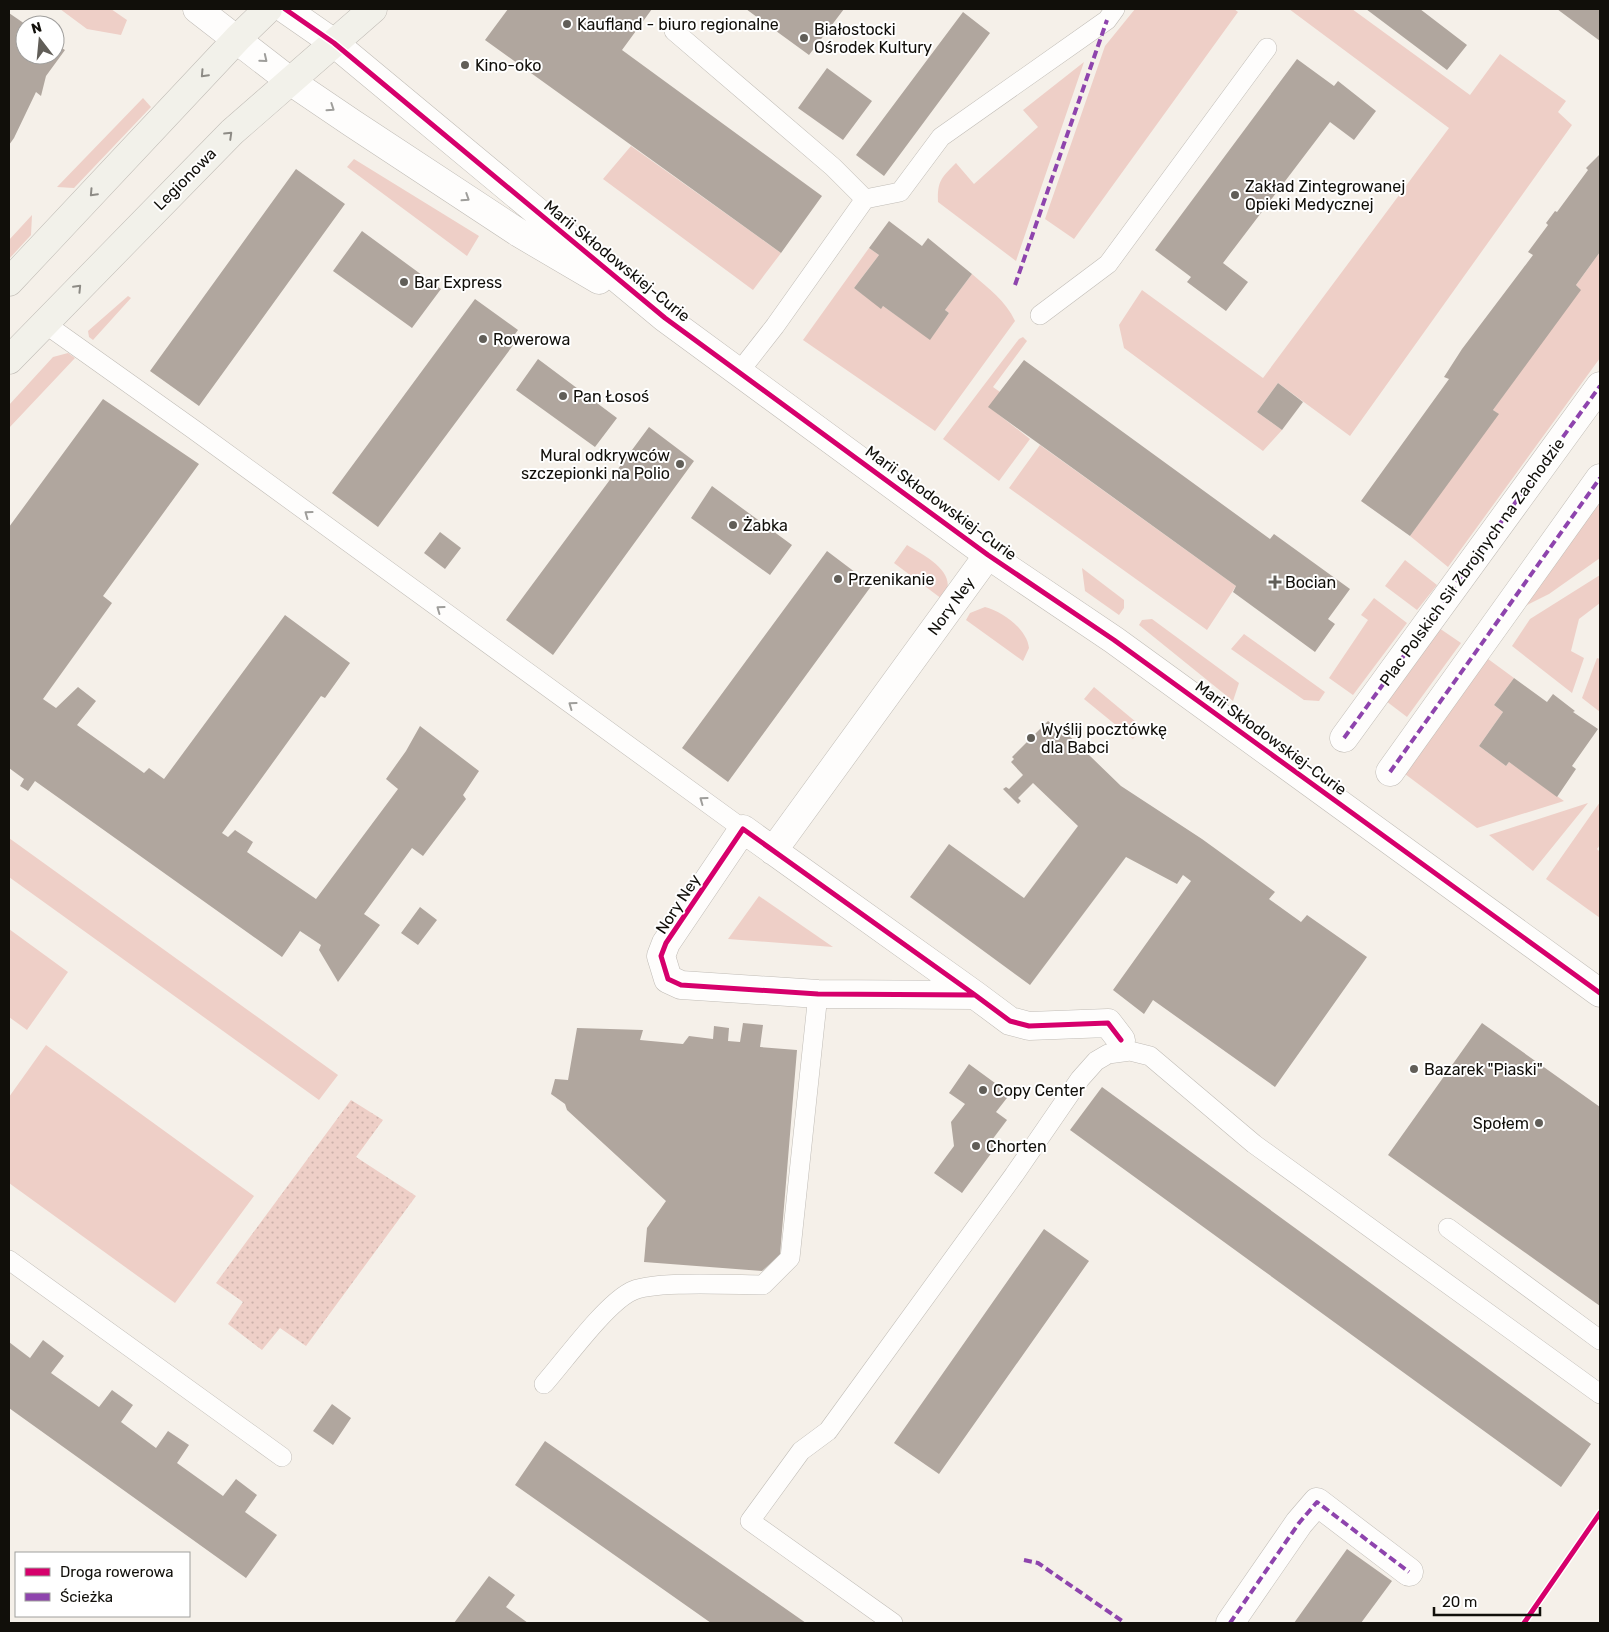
<svg xmlns="http://www.w3.org/2000/svg" width="1609" height="1632" viewBox="0 0 1609 1632" font-family="Rubik,sans-serif">
	<style>
		.grass { fill: #eecfc7 }
		.park { fill: url(#park-dots) }
		.building { fill: #b0a69e }
		.lines { fill: none; stroke-linecap: round; stroke-linejoin: round }
		.service-casing { stroke: #c0bcb6; stroke-width: 20 }
		.pedestrian-casing { stroke: #c0bcb6; stroke-width: 29 }
		.minor-casing { stroke: #c0bcb6; stroke-width: 29 }
		.tertiary-casing { stroke: #c0bcb6; stroke-width: 29 }
		.secondary-casing { stroke: #c0bcb6; stroke-width: 29 }
		.service { stroke: #fefdfc; stroke-width: 19 }
		.pedestrian { stroke: #fefdfc; stroke-width: 28 }
		.minor { stroke: #fefdfc; stroke-width: 28 }
		.tertiary { stroke: #fefdfc; stroke-width: 28 }
		.secondary { stroke: #f2f1ea; stroke-width: 28 }
		.quiet { stroke: #8e44ad; stroke-width: 4; stroke-dasharray: 8 4; stroke-linecap: butt }
		.cycleway-casing { stroke: #fff; stroke-width: 8 }
		.cycleway { stroke: #d6006c; stroke-width: 5 }
		.oneway { stroke: #9f9e9b }
		.oneway2 { stroke: #8d8b85 }
		.poi-dot { fill: #615e58; stroke: #fff; stroke-width: 2 }
		.labels { text-anchor: middle; dominant-baseline: central; stroke-width: 4; stroke-linejoin: round; paint-order: stroke }
		.poi-label { font-size: 16px; fill: #110f0a; stroke: #fff; text-anchor: start }
		.street-label { font-size: 16px; fill: #110f0a; stroke: #fff }
	</style>
	<defs>
		<pattern id="park-dots" width="8" height="8" patternUnits="userSpaceOnUse" patternTransform="scale(1.25)"><rect width="8" height="8" fill="#eecfc7"/><path d="M2 2h.1M6 6h.1" fill="none" stroke="#cbb1aa" stroke-width="1.8" stroke-linecap="round"/></pattern>
	</defs>
	<rect width="100%" height="100%" fill="#f5f0e9"/>
	<path class="grass" d="M60,9H111L127,20L121,35L87,29Z
		M1135,9H1234L1238,12L1074,239L1045,219L1105,46Z
		M1289,9H1352L1470,95L1500,54L1566,101L1558,112L1572,125L1350,436L1278,383L1257,412L1282,430L1263,451L1124,348L1119,325L1142,290L1263,378L1449,128Z
		M1084,62L1016,261L938,202C937,181 942,177 956,163L974,184L1038,127L1023,110Z
		M143,98L151,107L74,188L57,187Z
		M631,146L781,253L753,290L603,179Z
		M354,159L479,236L467,256L347,167Z
		M32,215L31,235L9,259V240Z
		M869,248L879,255L854,288L881,308L883,306L930,339L949,313L945,310L972,274C988,288 1006,301 1015,321L935,431L803,340Z
		M1600,252V358L1448,567L1410,536L1497,413L1493,410L1579,288L1576,285Z
		M128,296L131,298L93,340L89,337L88,331Z
		M1023,337L1027,341L993,387L1000,392L989,407L1030,439L999,481L943,439L1019,339Z
		M68,353L75,358L9,428V405L53,357Z
		M1040,445L1236,586L1207,630L1009,488Z
		M1600,488V558L1549,594L1513,612Z
		M907,545C925,556 962,574 942,599L894,563Z
		M1405,560L1437,585L1417,610L1385,586Z
		M1082,568L1124,600V608L1119,615L1085,591Z
		M1600,575V603L1579,619L1571,651L1584,658L1572,693L1512,646L1530,619Z
		M1374,598L1407,623L1353,695L1329,678L1368,620L1361,615Z
		M985,607C1003,612 1027,629 1029,648L1023,661L966,620L970,613Z
		M1152,619L1239,683L1233,701L1139,625L1142,620Z
		M1439,628L1461,643L1407,717L1386,701Z
		M1244,634L1325,692L1319,701L1304,700L1231,649Z
		M1484,656L1514,678L1494,705L1503,712L1479,746L1506,766L1509,762L1564,801L1477,828L1401,771Z
		M1597,658L1600,659V712L1582,698Z
		M1094,687L1142,727L1133,739L1084,699Z
		M1600,802V845L1597,849L1600,852V918L1546,879Z
		M1588,803L1533,871L1489,835Z
		M9,838L338,1075L319,1100L9,877Z
		M759,896L833,947L728,939Z
		M9,929L68,972L27,1030L9,1017Z
		M46,1045L254,1196L175,1303L9,1183V1097Z"/>
	<path class="park" d="M351,1100L383,1120L356,1157L416,1196L306,1346L280,1328L262,1350L228,1324L243,1302L216,1283Z"/>
	<path class="building" d="M508,9H652L622,50L822,196L781,253L485,40Z
		M746,9H844L809,55Z
		M1366,9H1420L1467,45L1447,70Z
		M1557,9H1600V41Z
		M963,12L990,33L884,176L856,155Z
		M9,13L25,24V55H55V44L65,50L46,76L41,96L36,92L14,138L9,145Z
		M1297,59L1334,86L1338,81L1376,111L1354,140L1330,122L1223,263L1248,282L1226,311L1187,282L1191,277L1155,250Z
		M827,68L872,101L843,140L798,108Z
		M1600,154V252L1576,285L1581,290L1493,410L1499,414L1410,536L1361,501L1449,379L1444,377L1462,349L1533,255L1528,252L1548,225L1546,223L1555,211L1557,212L1588,170L1586,168Z
		M296,169L345,204L199,406L150,371Z
		M889,221L922,246L928,238L972,274L945,310L949,313L930,340L883,306L881,309L854,288L879,255L869,248Z
		M362,231L441,289L412,328L333,271Z
		M475,299L518,330L510,341L514,344L378,527L332,493Z
		M538,359L617,418L595,447L516,390Z
		M1024,360L1270,539L1274,534L1350,589L1328,619L1335,624L1315,652L1233,592L1236,586L988,407Z
		M1278,383L1303,402L1282,430L1257,412Z
		M103,399L199,464L103,596L112,603L43,699L56,708L78,687L96,701L77,725L144,773L149,768L164,779L285,615L350,663L325,698L321,696L222,833L228,837L235,830L253,842L247,852L316,899L398,789L386,779L406,751L420,726L479,771L463,795L466,799L423,856L412,848L364,914L380,925L338,982L319,950L321,945L300,931L282,957L35,781L28,791L20,786L24,779L9,768V527Z
		M649,427L694,461L553,655L506,620Z
		M712,486L792,545L770,575L691,518Z
		M440,532L461,548L445,569L424,553Z
		M827,551L872,585L728,782L682,748Z
		M1514,678L1547,702L1553,694L1575,711L1573,712L1598,729L1572,766L1576,769L1557,797L1509,762L1506,766L1479,746L1503,712L1494,705Z
		M1048,721L1057,728L1059,726L1121,786L1202,839L1275,892L1269,899L1301,922L1307,915L1367,957L1275,1087L1153,1000L1144,1014L1113,990L1191,881L1183,875L1177,884L1126,857L1030,985L910,897L949,844L1024,898L1078,826L1033,783L1018,798L1021,801L1018,804L1003,789L1006,787L1009,789L1023,775L1011,762L1014,759L1012,757Z
		M420,907L437,920L418,945L401,933Z
		M743,1023L763,1025L760,1047L797,1050L780,1255L762,1271L644,1262L647,1228L666,1201L567,1110L565,1104L551,1094L555,1079L568,1080L577,1028L643,1030L640,1040L683,1044L689,1036L713,1039L714,1026L729,1028L728,1041L740,1042Z
		M1482,1023L1600,1107V1306L1388,1155Z
		M969,1064L1010,1094L996,1112L1007,1120L992,1140L998,1144L962,1193L934,1173L954,1146L951,1122L965,1104L949,1093Z
		M1102,1087L1591,1444L1561,1487L1070,1130Z
		M1044,1229L1089,1261L939,1474L894,1443Z
		M43,1340L64,1356L51,1373L99,1407L112,1390L133,1405L121,1422L156,1448L168,1431L189,1445L177,1463L223,1496L236,1479L257,1495L245,1512L277,1535L246,1578L9,1408V1342L30,1358Z
		M332,1404L351,1418L333,1445L313,1431Z
		M545,1441L806,1623H711L515,1485Z
		M1347,1549L1392,1581L1361,1623H1294Z
		M489,1576L515,1595L506,1607L528,1623H454Z"/>
	<g class="lines">
		<g class="service-casing">
			<path id="service" d="M674,31L833,167L865,199
				M1040,315L1108,264L1267,48
				M44,323L193,429L743,829
				M739,372L775,326L865,199L900,192L941,137L1107,20L1115,9
				M1448,1228L1600,1340
				M9,1260L282,1457
				M544,1384C566,1359 604,1306 630,1292C651,1280 735,1285 763,1285L790,1258L818,994
				M893,1623L750,1521L801,1451L828,1431L1014,1175L1080,1079L1096,1061L1108,1054L1130,1051L1150,1056L1254,1144L1600,1394"/>
		</g>
		<g class="pedestrian-casing">
			<path id="pedestrian" d="M1344,738L1600,386
				M1390,772L1600,478"/>
		</g>
		<g class="minor-casing">
			<path id="minor" d="M773,851L988,555
				M975,995L818,994L681,985L668,979L661,956L666,943L743,829L975,995L1010,1021L1029,1026L1108,1023L1121,1040
				M1230,1623L1299,1523L1317,1502L1409,1572"/>
		</g>
		<g class="tertiary-casing">
			<path id="tertiary" d="M197,9L290,81L352,123L519,233L599,280
				M285,9L334,43L665,318L988,555L1114,640L1600,993"/>
		</g>
		<g class="secondary-casing">
			<path id="secondary" d="M9,282L238,38L268,9
				M9,360L232,132L373,9"/>
		</g>
		<use href="#service" class="service"/>
		<use href="#pedestrian" class="pedestrian"/>
		<use href="#minor" class="minor"/>
		<use href="#tertiary" class="tertiary"/>
		<use href="#secondary" class="secondary"/>
		<path class="quiet" d="M1015,285L1107,20
			M1344,738L1600,386
			M1390,772L1600,478
			M1024,1560L1038,1563L1125,1623
			M1230,1623L1299,1523L1317,1502L1409,1572"/>
		<g class="cycleway-casing">
			<path id="cycleway" d="M285,9L334,43L665,318L988,555L1114,640L1600,993
				M975,995L818,994L681,985L668,979L661,956L666,943L743,829L975,995L1010,1021L1029,1026L1108,1023L1121,1040
				M1524,1623L1600,1513"/>
		</g>
		<use href="#cycleway" class="cycleway"/>
	</g>
	<defs><path id="oneway-chevron" d="M-2-3.5L2.5 0L-2 3.5" fill="none" stroke-width="1.6" stroke-linecap="round" stroke-linejoin="round" transform="scale(1.25)"/></defs>
	<g class="oneway">
		<use href="#oneway-chevron" transform="translate(264 59) rotate(39)"/>
		<use href="#oneway-chevron" transform="translate(331 108) rotate(34)"/>
		<use href="#oneway-chevron" transform="translate(466 198) rotate(33)"/>
		<use href="#oneway-chevron" transform="translate(308 514) rotate(-144)"/>
		<use href="#oneway-chevron" transform="translate(440 609) rotate(-144)"/>
		<use href="#oneway-chevron" transform="translate(572 705) rotate(-144)"/>
		<use href="#oneway-chevron" transform="translate(703 800) rotate(-144)"/>
	</g>
	<g class="oneway2">
		<use href="#oneway-chevron" transform="translate(204 74) rotate(133)"/>
		<use href="#oneway-chevron" transform="translate(229 135) rotate(-44)"/>
		<use href="#oneway-chevron" transform="translate(93 193) rotate(133)"/>
		<use href="#oneway-chevron" transform="translate(78 288) rotate(-46)"/>
	</g>
	<g class="poi-dot">
		<circle cx="567" cy="24" r="5"/>
		<circle cx="804" cy="38" r="5"/>
		<circle cx="465" cy="65" r="5"/>
		<circle cx="1235" cy="195" r="5"/>
		<circle cx="404" cy="282" r="5"/>
		<circle cx="483" cy="339" r="5"/>
		<circle cx="563" cy="396" r="5"/>
		<circle cx="680" cy="464" r="5"/>
		<circle cx="733" cy="525" r="5"/>
		<circle cx="838" cy="579" r="5"/>
		<path d="M1272.5 574.5h5v5h5v5h-5v5h-5v-5h-5v-5h5z"/>
		<circle cx="1031" cy="738" r="5"/>
		<circle cx="1414" cy="1069" r="5"/>
		<circle cx="983" cy="1090" r="5"/>
		<circle cx="1539" cy="1123" r="5"/>
		<circle cx="976" cy="1146" r="5"/>
	</g>
	<g class="labels">
		<g class="poi-label">
			<text x="577" y="24">Kaufland - biuro regionalne</text>
			<text x="814" y="29">Białostocki<tspan x="814" dy="18">Ośrodek Kultury</tspan></text>
			<text x="475" y="65">Kino-oko</text>
			<text x="1245" y="186">Zakład Zintegrowanej<tspan x="1245" dy="18">Opieki Medycznej</tspan></text>
			<text x="414" y="282">Bar Express</text>
			<text x="493" y="339">Rowerowa</text>
			<text x="573" y="396">Pan Łosoś</text>
			<text x="670" y="455" text-anchor="end">Mural odkrywców<tspan x="670" dy="18">szczepionki na Polio</tspan></text>
			<text x="743" y="525">Żabka</text>
			<text x="848" y="579">Przenikanie</text>
			<text x="1285" y="582">Bocian</text>
			<text x="1041" y="729">Wyślij pocztówkę<tspan x="1041" dy="18">dla Babci</tspan></text>
			<text x="1424" y="1069">Bazarek "Piaski"</text>
			<text x="993" y="1090">Copy Center</text>
			<text x="1529" y="1123" text-anchor="end">Społem</text>
			<text x="986" y="1146">Chorten</text>
		</g>
		<g class="street-label">
			<text transform="translate(185 179) rotate(-45)">Legionowa</text>
			<text transform="translate(617 261) rotate(39)">Marii Skłodowskiej-Curie</text>
			<text transform="translate(941 503) rotate(36)">Marii Skłodowskiej-Curie</text>
			<text transform="translate(1472 562) rotate(-54)">Plac Polskich Sił Zbrojnych na Zachodzie</text>
			<text transform="translate(951 606) rotate(-54)">Nory Ney</text>
			<text transform="translate(1271 738) rotate(36)">Marii Skłodowskiej-Curie</text>
			<text transform="translate(678 904) rotate(-57)">Nory Ney</text>
		</g>
	</g>
	<rect width="1609" height="1632" fill="none" stroke="#110f0a" stroke-width="20"/>
	<rect x="15" y="1552" width="175" height="65" fill="#ffffff" stroke="#a09f9d"/>
	<rect x="25" y="1568" width="25" height="8" fill="#d6006c" stroke="#a09f9d"/>
	<text x="60" y="1577" font-size="15" fill="#110f0a">Droga rowerowa</text>
	<rect x="25" y="1593" width="25" height="8" fill="#8e44ad" stroke="#a09f9d"/>
	<text x="60" y="1602" font-size="15" fill="#110f0a">Ścieżka</text>
	<g transform="translate(40 40) rotate(344)"><circle r="24" fill="#ffffff" stroke="#a09f9d"/>
	<path d="M0-4L9 19L0 12L-9 19Z" fill="#615e58"/>
	<text y="-8" font-size="14" font-weight="bold" text-anchor="middle" fill="#110f0a">N</text>
	</g>
	<path d="M1434 1607v8h106v-8" fill="none" stroke="#110f0a" stroke-width="2.5"/>
	<text x="1442" y="1607" font-size="15" fill="#110f0a" stroke="#ffffff" stroke-width="4" paint-order="stroke">20 m</text>
</svg>
